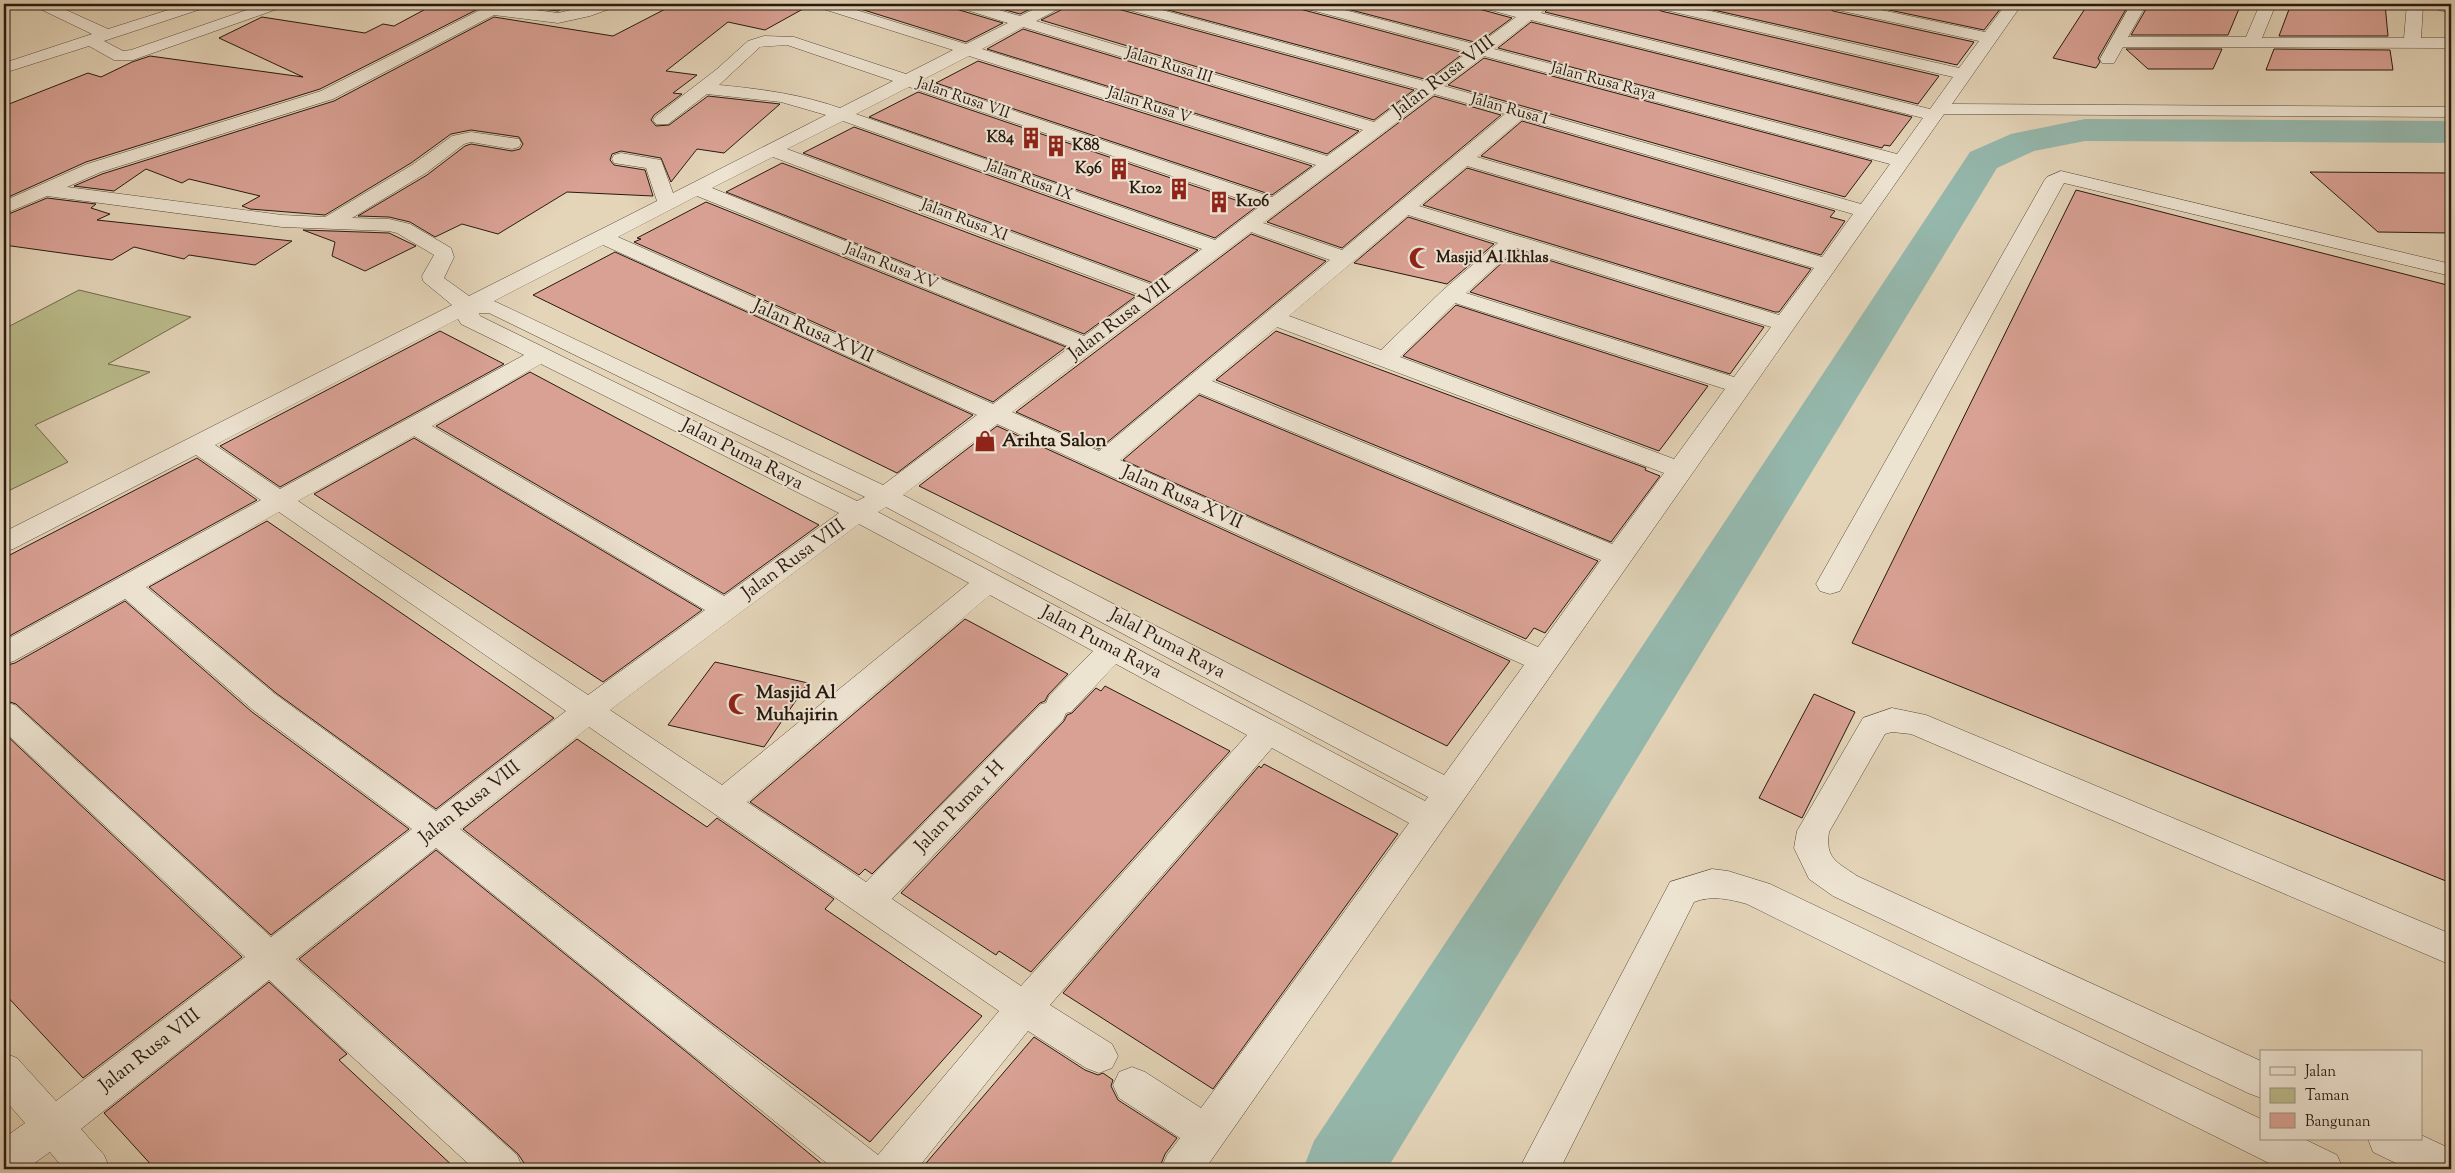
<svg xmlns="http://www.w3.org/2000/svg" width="2455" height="1173" viewBox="0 0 2455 1173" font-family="'Sorts Mill Goudy',serif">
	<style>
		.green { fill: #babb8a; stroke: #706a4d }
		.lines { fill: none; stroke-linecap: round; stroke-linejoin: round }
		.river { fill: #95b8ad; fill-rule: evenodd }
		.building { fill: #d9a194; stroke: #271910 }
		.minor-casing { stroke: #56483a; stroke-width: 1 }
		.minor { fill: #ede3d1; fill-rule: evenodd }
		.labels { text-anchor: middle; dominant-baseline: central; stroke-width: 4; stroke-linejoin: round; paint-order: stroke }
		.far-street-label { font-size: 16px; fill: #271910; stroke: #ede3d1 }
		.far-poi-label { font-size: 16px; font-weight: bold; fill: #271910; stroke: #ede3d1; text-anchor: end }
		.street-label { font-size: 19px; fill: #271910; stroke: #ede3d1 }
		.poi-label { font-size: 19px; font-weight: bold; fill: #271910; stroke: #ede3d1; text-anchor: start }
	</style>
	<rect width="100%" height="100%" fill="#e4d4b8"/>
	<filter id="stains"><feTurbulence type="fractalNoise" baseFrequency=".004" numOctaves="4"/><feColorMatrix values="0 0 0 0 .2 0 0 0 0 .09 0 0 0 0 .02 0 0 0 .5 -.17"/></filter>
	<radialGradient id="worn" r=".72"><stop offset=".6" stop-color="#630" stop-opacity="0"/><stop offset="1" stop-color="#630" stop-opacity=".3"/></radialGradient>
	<path class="green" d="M79,290L191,317L108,364L150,372L35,425L68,462L4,493V329Z"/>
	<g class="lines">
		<path class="river" d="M2085,119L2451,121V143L2085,141L2034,151L1997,168L1387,1169H1303L1314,1141L1970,152L2011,134Z"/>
	</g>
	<path class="building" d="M435,4H470L476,10L320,89L86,162L4,199V106L88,73L101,77L132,62L150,56L303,77L219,38L262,17L365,33L383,24L394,26Z
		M504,4H573L558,11Z
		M675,4H812L765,30L728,22L666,71L697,75L673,93L682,94L654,115L651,120L656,126L669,125L708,96L780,104L724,153L697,149L671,182L661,158L621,151L612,154L610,160L614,165L645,170L653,196L567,192L498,234L462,224L435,237L410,222L389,217L358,216L427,175L465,146L471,144L512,151L520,149L523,144L519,137L471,130L451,134L411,163L325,215L250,209L242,206L260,196L189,179L182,183L146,169L114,191L74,186L102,174L334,101L494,17L613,36Z
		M851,4H952L956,9L1003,23L966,42L851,6Z
		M984,4H1041L1020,14Z
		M1067,4H1113L1118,9L1414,90L1374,120L1041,20L1063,9Z
		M1146,4H1295L1300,9L1464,53L1428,80Z
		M1328,4H1474L1479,9L1512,18L1478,43Z
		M1553,4H1651L1661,11L1939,76L1918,104L1545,12Z
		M1687,4H1823L1833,11L1974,42L1957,65Z
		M1861,4H2004L1984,30Z
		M2088,4H2129L2098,58L2100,62L2096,68L2053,58Z
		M2149,4H2241L2228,35H2131Z
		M2291,4H2385L2388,36H2279Z
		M1531,22L1912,117L1890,146L1884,145L1882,148L1498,48Z
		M1023,29L1359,131L1327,154L987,49Z
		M2126,49H2222L2213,69H2148Z
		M2274,49L2390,50L2393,70H2266Z
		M1484,58L1872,161L1845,197L1448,85Z
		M978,61L1312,166L1272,195L936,83Z
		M918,92L1256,207L1215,238L869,117Z
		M1434,96L1501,115L1342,248L1267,222Z
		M1522,121L1835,211L1830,217L1845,221L1821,255L1481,156Z
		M854,127L1198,250L1153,283L803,153Z
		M782,163L1136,296L1084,334L726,192Z
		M1467,168L1811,269L1779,312H1775L1423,205Z
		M2310,172L2451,173V233L2378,232Z
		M2076,190L2451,286V883L1852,643Z
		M47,198L96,204L91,208L110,214L97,220L292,241L255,265L189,255L184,259L134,247L112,260L4,245V216Z
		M706,202L1066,347L993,402L634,242L641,239L637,238Z
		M1408,217L1494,244L1447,284L1354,263Z
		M303,230L389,233L416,246L365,271L332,256L335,242Z
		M1251,234L1326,261L1099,449L1016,412Z
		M1516,250L1764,327L1730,374L1470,292Z
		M615,252L973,415L897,473L533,295Z
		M1456,305L1708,386L1659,451L1403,356Z
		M440,331L504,364L280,487L220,446Z
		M1276,331L1646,468L1645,470L1660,476L1611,542L1216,380Z
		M530,372L577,397L819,525L724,594L436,426Z
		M1199,395L1598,561L1545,633L1534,628L1526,639L1123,460Z
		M997,426L1510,661L1447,746L919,486Z
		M414,438L702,610L603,682L314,494Z
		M197,458L257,500L4,639V558Z
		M267,521L448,645L554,718L436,809L276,693L149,587Z
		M125,601L252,712L409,829L271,935L16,704L4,700V666L15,663Z
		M965,619L1068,674L1048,695L1045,701L1040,703L872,874L865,869L859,875L750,802Z
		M715,662L808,683L764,747L668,725Z
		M1105,686L1230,751L1031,972L999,951L996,955L901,893L1064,721L1067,715L1072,713L1096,688L1101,691Z
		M1814,694L1855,712L1802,818L1759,798Z
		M4,733L242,957L83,1078L4,993Z
		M577,739L707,827L717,818L834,899L825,909L982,1016L870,1142L713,1024L463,829Z
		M1264,764L1398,834L1213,1089L1063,993L1259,766L1261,768Z
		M436,850L689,1054L828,1169H528L518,1154L299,959Z
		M269,982L347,1054L339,1060L456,1169H155L104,1113Z
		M1034,1037L1085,1070L1098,1075L1103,1073L1113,1080L1111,1086L1118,1100L1177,1138L1165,1154L1159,1169H921Z"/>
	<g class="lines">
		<g class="minor-casing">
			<path id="minor" d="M33,4H53L108,29L187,4H210L207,7L104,41L123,51L131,50L264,4H286L283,7L133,60H114L89,46L4,73V63L92,34L36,7Z
				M472,4H492L558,13L596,4H618L615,7L590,16L558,23L494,15L333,99L101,172L67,187L282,215L325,217L412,165L452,136L471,132L519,139L521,143L519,147L512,149L471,142L464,144L426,173L352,218L389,219L410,224L451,248L454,257L444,278L469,296L657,201L646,168L614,163L612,159L614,155L621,153L661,160L673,193L826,115L781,102L707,94L668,124H656L653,120L656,116L717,69L748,41L764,36L794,37L906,74L953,50L817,7L814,4H837L966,44L1008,23L957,7L954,4H978L1020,16L1045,4H1065L1062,7L1036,21L1374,122L1418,89L1118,7L1115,4H1140L1428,82L1468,52L1300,7L1297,4H1322L1478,45L1516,17L1479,7L1476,4H1502L1526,10L1533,4H1551L1541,13L1930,109L1953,77L1661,9L1653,4H1680L1959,68L1979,41L1833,9L1825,4H1853L1985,32L2006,4H2022L1952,104L2451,107V117L1944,114L1205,1169H1161L1167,1155L1180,1138L1119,1098L1113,1085L1119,1072L1132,1067L1145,1072L1201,1108L1409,823L1272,748L1050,1005L1112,1044L1118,1056L1112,1068L1099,1073L1086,1068L1028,1031L917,1169H834L436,848L296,959L517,1155L523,1169H474L269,980L81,1129L104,1155L110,1169H64L50,1152L26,1169H4V1138L25,1123L4,1099V1053L17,1058L56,1101L245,957L4,731V702L15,705L271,937L412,829L253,710L125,599L14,661L4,664V641L261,500L196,455L13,549L4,552V532L452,305L423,281L422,276L434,255L397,233L389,231L282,227L47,196L4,214V201L87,164L321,91L480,10ZM1531,20L1923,118L1897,154L1494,49ZM1023,27L1363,130L1327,156L982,49ZM787,45L893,81L840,108C800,94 761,89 719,85L760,47ZM969,56L1316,165L1272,197L922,80ZM1484,56L1890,164L1861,204L1444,86ZM909,87L1260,206L1215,240L856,114ZM1434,94L1505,114L1342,250L1263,223ZM1522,119L1853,214L1822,257L1477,157ZM843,121L1202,249L1153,285L787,149ZM773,157L1140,295L1084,336L712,188ZM1467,166L1814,268L1779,315L1419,206ZM697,196L1070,347L993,404L618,237ZM1408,215L1498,243L1443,290L1381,350L1289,316ZM1251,232L1330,260L1099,451L1012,412ZM603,245L977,415L883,485L494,301ZM1516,248L1771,327L1734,377L1466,293ZM1455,303L1725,389L1674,459L1400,357ZM479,313H489L865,497L857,501L480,316ZM458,319L461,324L524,355L280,489L215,445ZM1277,327L1664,473L1612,544L1212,381ZM541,364L839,513L724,596L432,426ZM1199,393L1601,560L1538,647L1120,460ZM997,424L1524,665L1444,775L903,495ZM414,436L705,610L588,695L298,501ZM886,507L1428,797L1425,801L878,512ZM279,512L566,711L436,811L275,694L146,587ZM859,524L969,583L722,785L610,710ZM990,595L1093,651L1049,696L1046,703L1041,704L866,882L747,802ZM1116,664L1247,735L1021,986L892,899L1063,720L1066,713L1071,712ZM589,727L999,1011L878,1155L460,829Z
				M2131,4H2147L2128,37H2246L2260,4H2276L2262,38H2404L2407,4H2451V13L2423,6L2421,38H2451V48L2123,47L2114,63H2102L2100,59Z
				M2061,171L2451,264V276L2064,183L1840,591L1830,594L1820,591L1816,584L2044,181L2047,177Z
				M1892,708L1926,715L2451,934V965L1911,734L1892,732L1885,734L1829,832C1825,859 1837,862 1857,876L2261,1061V1098L2248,1093L1833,896L1809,879L1794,848L1797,831L1863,718Z
				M1712,869L1728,871L1770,884L2261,1119V1139H2304L2337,1155L2343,1169H2281L1747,904C1729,899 1712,895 1694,902L1560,1169H1519L1670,882Z
				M2421,1135L2451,1149V1169H2408L2373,1152L2368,1139H2421Z"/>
		</g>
		<use href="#minor" class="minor"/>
	</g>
	<defs>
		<g id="building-bare" transform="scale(1.725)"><path d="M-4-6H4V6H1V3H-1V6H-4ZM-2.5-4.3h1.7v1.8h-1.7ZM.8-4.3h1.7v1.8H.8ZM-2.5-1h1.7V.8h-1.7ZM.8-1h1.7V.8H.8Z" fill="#8f2418" stroke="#ede3d1" stroke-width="2.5" paint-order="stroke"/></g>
		<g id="mosque-bare" transform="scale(1.725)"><path d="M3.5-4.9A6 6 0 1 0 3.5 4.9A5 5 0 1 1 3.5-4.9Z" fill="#8f2418" stroke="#ede3d1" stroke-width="2.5" paint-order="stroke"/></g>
		<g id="shop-bare" transform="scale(1.725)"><path d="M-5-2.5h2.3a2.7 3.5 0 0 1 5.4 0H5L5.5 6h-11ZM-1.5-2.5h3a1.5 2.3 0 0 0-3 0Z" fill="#8f2418" stroke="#ede3d1" stroke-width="2.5" paint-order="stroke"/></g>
	</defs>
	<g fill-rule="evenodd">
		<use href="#building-bare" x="1031" y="138"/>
		<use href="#building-bare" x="1056" y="146"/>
		<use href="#building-bare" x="1119" y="169"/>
		<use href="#building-bare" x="1179" y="189"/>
		<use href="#building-bare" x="1219" y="202"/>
		<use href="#mosque-bare" x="1420" y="258"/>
		<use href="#shop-bare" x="985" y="441"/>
		<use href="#mosque-bare" x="739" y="704"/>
	</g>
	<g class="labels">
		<g class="far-street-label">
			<text transform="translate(1169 66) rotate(17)">Jalan Rusa III</text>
			<text transform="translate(1603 82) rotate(15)">Jalan Rusa Raya</text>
			<text transform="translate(963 99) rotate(19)">Jalan Rusa VII</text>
			<text transform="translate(1149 106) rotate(18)">Jalan Rusa V</text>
			<text transform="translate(1509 110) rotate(16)">Jalan Rusa I</text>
			<text transform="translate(1029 181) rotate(20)">Jalan Rusa IX</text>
			<text transform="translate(964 221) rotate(21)">Jalan Rusa XI</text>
			<text transform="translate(891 267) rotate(22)">Jalan Rusa XV</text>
		</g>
		<g class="far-poi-label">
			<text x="1014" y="138">K84</text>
			<text x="1072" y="146" text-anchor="start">K88</text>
			<text x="1102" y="169">K96</text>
			<text x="1162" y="189">K102</text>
			<text x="1236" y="202" text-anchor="start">K106</text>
			<text x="1436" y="258" text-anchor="start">Masjid Al Ikhlas</text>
		</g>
		<g class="street-label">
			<text transform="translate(1444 77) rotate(-37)">Jalan Rusa VIII</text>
			<text transform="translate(1120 320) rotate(-37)">Jalan Rusa VIII</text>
			<text transform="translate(813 332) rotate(24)">Jalan Rusa XVII</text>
			<text transform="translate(742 455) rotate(27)">Jalan Puma Raya</text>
			<text transform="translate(1182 498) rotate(24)">Jalan Rusa XVII</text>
			<text transform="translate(794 560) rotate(-36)">Jalan Rusa VIII</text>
			<text transform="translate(1101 643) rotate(28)">Jalan Puma Raya</text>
			<text transform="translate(1167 644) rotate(28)">Jalal Puma Raya</text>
			<text transform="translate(470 803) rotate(-38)">Jalan Rusa VIII</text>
			<text transform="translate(960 807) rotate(-46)">Jalan Puma 1 H</text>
			<text transform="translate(150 1051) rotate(-38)">Jalan Rusa VIII</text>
		</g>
		<g class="poi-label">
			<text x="1002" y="441">Arihta Salon</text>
			<text x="756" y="693">Masjid Al<tspan x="756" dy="22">Muhajirin</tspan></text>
		</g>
	</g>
	<rect width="2455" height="1173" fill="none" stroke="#e4d4b8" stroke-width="20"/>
	<rect x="5" y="5" width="2445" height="1163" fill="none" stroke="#271910" stroke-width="2.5"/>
	<rect x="10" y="10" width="2435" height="1153" fill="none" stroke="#271910"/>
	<rect x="2260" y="1050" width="162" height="90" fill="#ede3d1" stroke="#9e9284"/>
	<rect x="2270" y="1067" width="25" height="8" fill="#ede3d1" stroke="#9e9284"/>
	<text x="2305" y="1076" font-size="15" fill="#271910">Jalan</text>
	<rect x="2270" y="1088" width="25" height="15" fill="#babb8a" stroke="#9e9284"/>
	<text x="2305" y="1100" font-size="15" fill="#271910">Taman</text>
	<rect x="2270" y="1113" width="25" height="15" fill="#d9a194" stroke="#9e9284"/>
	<text x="2305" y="1126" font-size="15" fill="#271910">Bangunan</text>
	<rect width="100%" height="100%" filter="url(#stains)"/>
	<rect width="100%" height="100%" fill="url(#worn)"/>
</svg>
